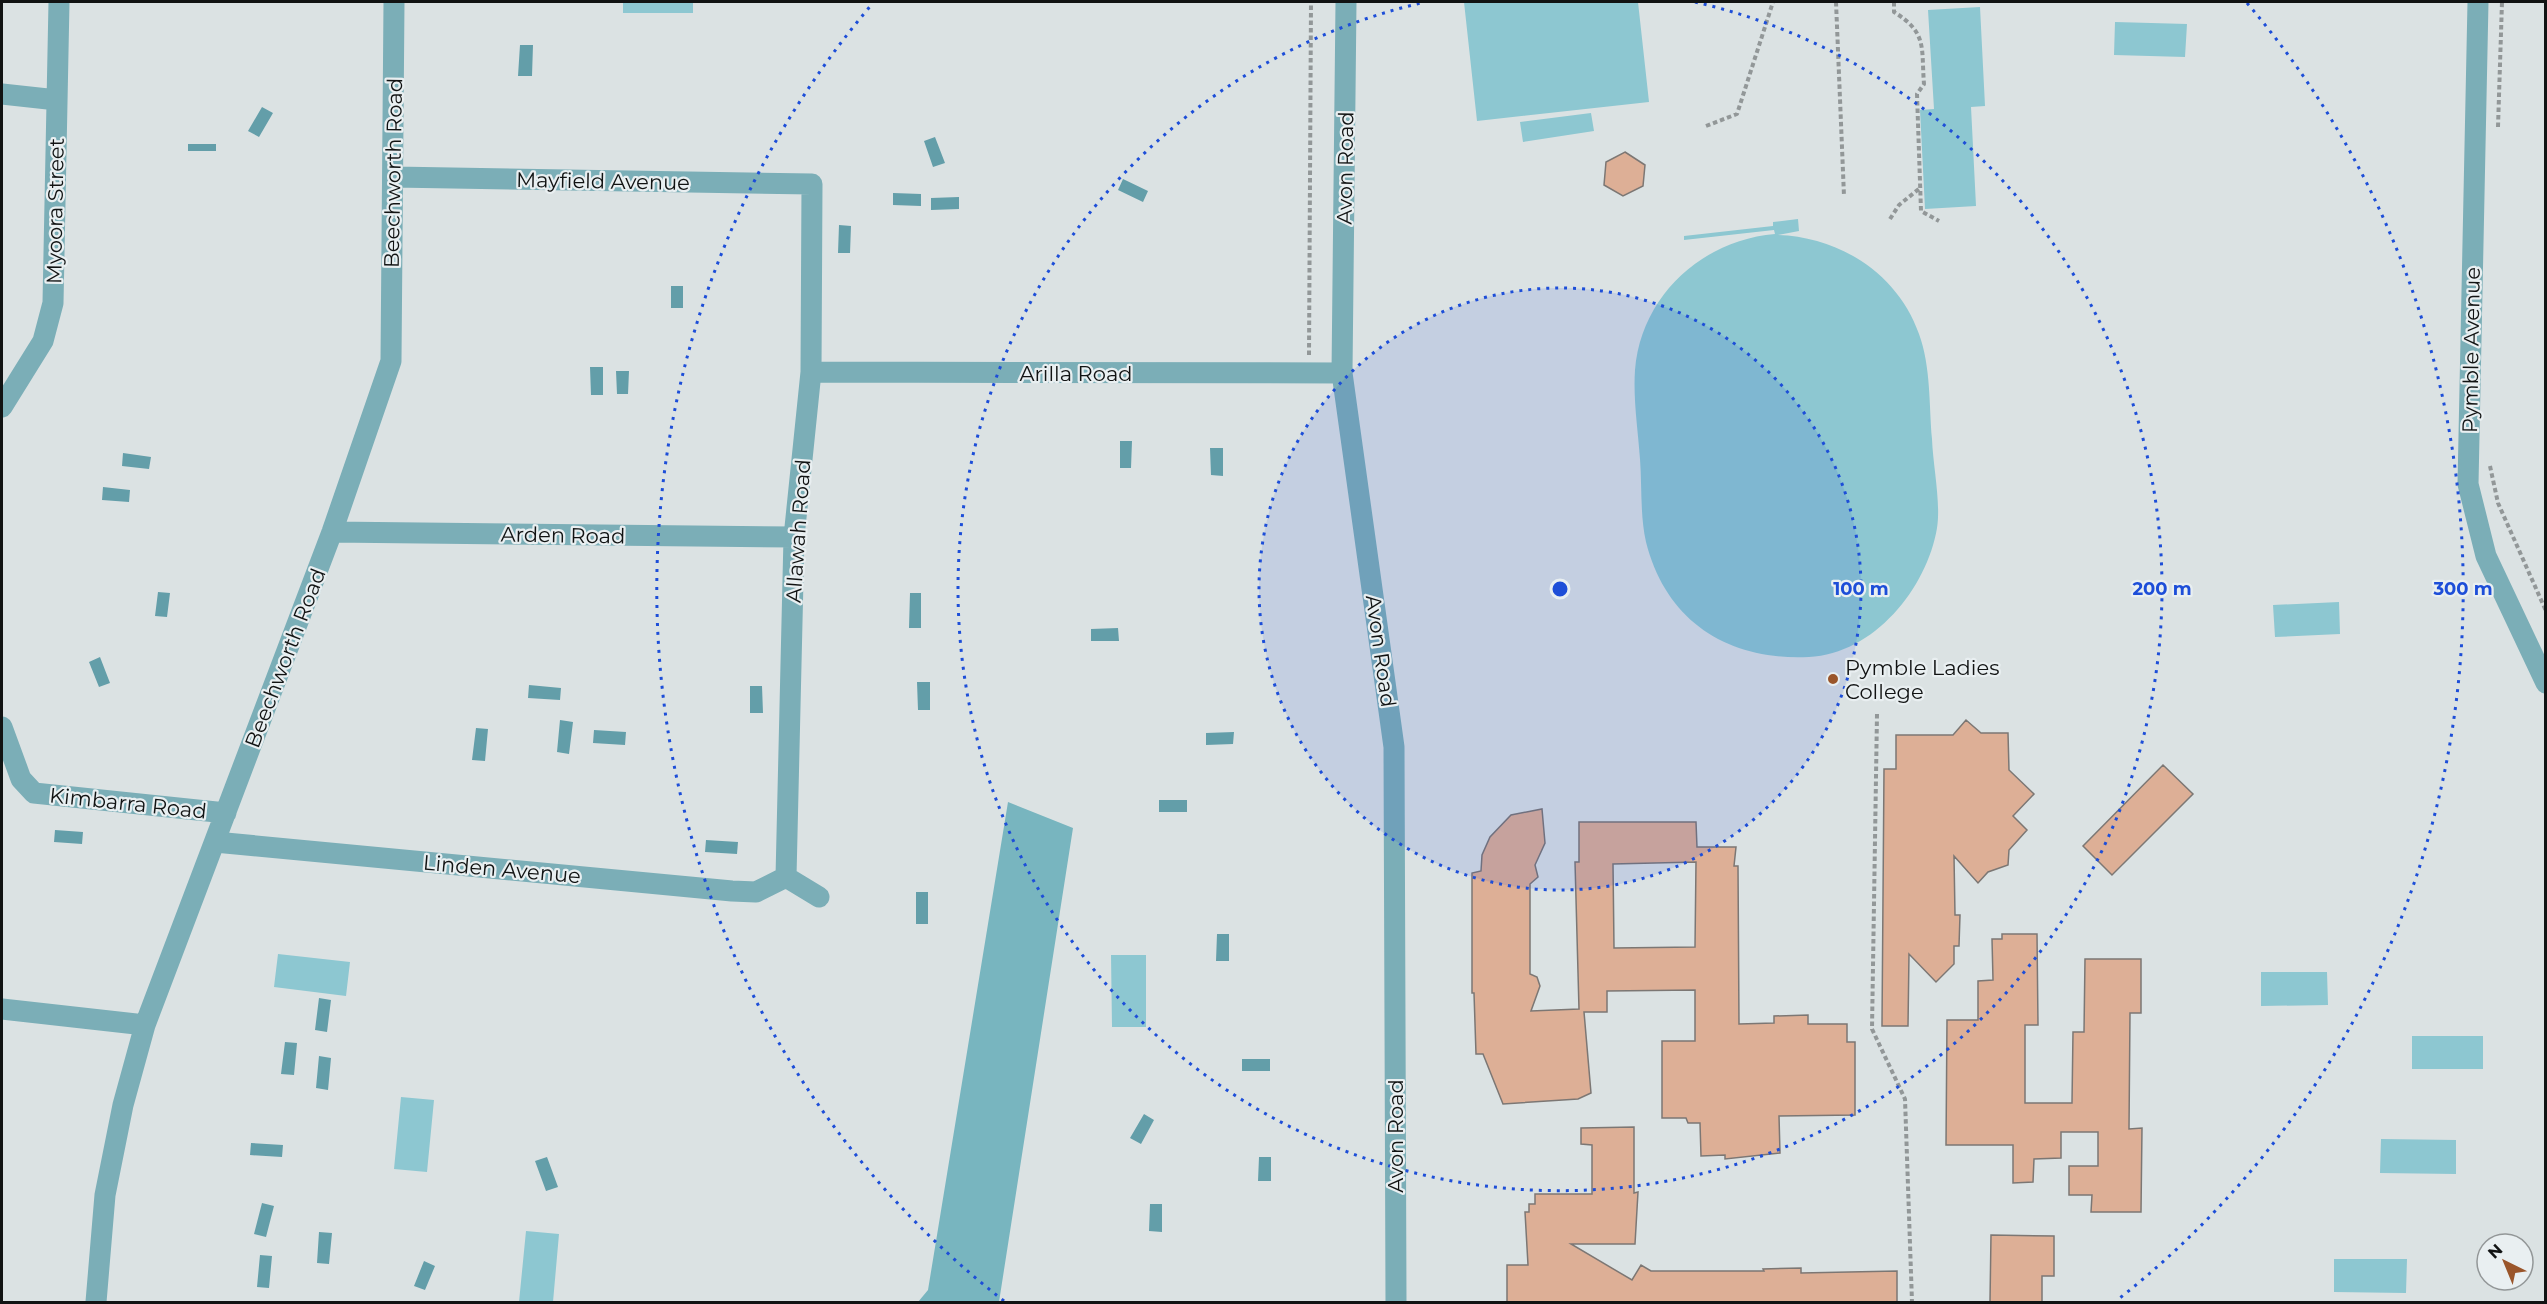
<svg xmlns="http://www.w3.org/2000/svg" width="2547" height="1304" viewBox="0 0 2547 1304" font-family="Montserrat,sans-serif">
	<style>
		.green { fill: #8dc7d1 }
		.forest { fill: #78b5bf }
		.water { fill: #639ea9 }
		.building { fill: #ddaf96; stroke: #7c7774; stroke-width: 1.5; fill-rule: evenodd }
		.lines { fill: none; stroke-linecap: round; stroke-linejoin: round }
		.path { stroke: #929798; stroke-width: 4; stroke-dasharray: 4.5 3; stroke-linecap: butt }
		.minor { stroke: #7baeb7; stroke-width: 21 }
		.ring { fill: none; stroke: #1d4ed8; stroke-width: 3; stroke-dasharray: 3 6 }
		.poi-dot { fill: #9a552a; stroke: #e9eff1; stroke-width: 2 }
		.labels { text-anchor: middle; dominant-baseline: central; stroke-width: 4.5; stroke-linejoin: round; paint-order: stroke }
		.street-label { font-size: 21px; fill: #111313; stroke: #e9eff1 }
		.poi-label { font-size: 21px; fill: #111313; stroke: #e9eff1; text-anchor: start }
		.centre { fill: #1d4ed8; stroke: #e9eff1; stroke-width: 3 }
		.ring-label { font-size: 18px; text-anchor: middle; font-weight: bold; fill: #1d4ed8; stroke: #e9eff1; stroke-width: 4.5; stroke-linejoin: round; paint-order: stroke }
	</style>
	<rect width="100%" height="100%" fill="#dbe2e3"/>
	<path class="green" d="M623,2H693V13H623Z
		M1464,2H1638L1649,102L1477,121Z
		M1980,7L1985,106L1971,107L1976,206L1925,209L1920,110L1934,109L1928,10Z
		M2115,22L2187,24L2185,57L2114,55Z
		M1591,113L1594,131L1523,142L1520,122Z
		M1798,219L1799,231L1778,235C1840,237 1898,274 1919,334C1931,367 1929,405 1932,439C1933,466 1941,503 1937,528C1927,588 1874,654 1809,657C1729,661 1666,622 1646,542C1640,516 1642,485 1640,459C1638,430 1633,399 1635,370C1641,296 1702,240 1775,234L1774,230L1684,240V236L1773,226V222Z
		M2339,602L2340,634L2275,637L2273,605Z
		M278,954L350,962L346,996L274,987Z
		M1111,955H1146V1027H1112Z
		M2261,972H2327L2328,1005L2261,1006Z
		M2412,1036H2483V1069H2412Z
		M401,1097L434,1100L427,1172L394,1169Z
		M2381,1139L2456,1140V1174L2380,1173Z
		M526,1231L559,1234L553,1302H519Z
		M2334,1259H2407L2406,1293L2334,1292Z"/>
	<path class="forest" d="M1008,802L1073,828L999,1302H918L928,1290Z"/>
	<path class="water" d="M520,45H533L532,76H518Z
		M262,107L273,113L259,137L248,131Z
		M935,137L945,163L933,167L924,141Z
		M188,144H216V151H188Z
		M1123,179L1148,191L1143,202L1118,190Z
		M893,193L921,194V206L893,205Z
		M959,197V209L931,210V198Z
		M839,225L851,226L850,253H838Z
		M671,286H683V308H671Z
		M590,367H603V395H591Z
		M616,371H629L628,394H617Z
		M1120,441H1132L1131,468H1120Z
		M1210,448H1223V476L1211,475Z
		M123,453L151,457L149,469L122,466Z
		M103,487L130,490L129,502L102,500Z
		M158,592L170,593L167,617L155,616Z
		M910,593H921V628H909Z
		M1118,628L1119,641H1091V629Z
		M100,657L110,683L99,687L89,662Z
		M917,682H930V710H918Z
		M529,685L561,688L560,700L528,698Z
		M750,686H762L763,713H750Z
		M560,720L573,722L569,754L557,752Z
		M476,728L488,729L485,761L472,760Z
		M594,730L626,732L625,745L593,743Z
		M1234,732L1233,744L1206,745V733Z
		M1159,800H1187V812H1159Z
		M55,830L83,832L82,844L54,842Z
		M706,840L738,842L737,854L705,852Z
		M916,892H928V924H916Z
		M1217,934H1229V961H1216Z
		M319,998L331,1000L327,1032L315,1030Z
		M285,1042L297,1043L294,1075L281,1074Z
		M319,1056L331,1058L328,1090L316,1088Z
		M1242,1059H1270V1071H1242Z
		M1144,1114L1154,1120L1141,1144L1130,1138Z
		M251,1143L283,1145L282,1157L250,1155Z
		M547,1157L558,1187L546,1191L535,1161Z
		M1259,1157H1271V1181H1258Z
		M262,1203L274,1206L266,1237L254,1234Z
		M1150,1204H1162V1232L1149,1231Z
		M319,1232L332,1233L329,1264L317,1263Z
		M260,1255L272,1256L269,1288L257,1287Z
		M424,1261L435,1266L425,1290L414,1286Z"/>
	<path class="building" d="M1625,152L1645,165L1643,186L1623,196L1604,185L1606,162Z
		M1966,720L1981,733H2008L2009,770L2034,794L2013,816L2027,830L2009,850L2008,865L1988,872L1978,883L1954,856L1955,915H1960L1959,946H1954V964L1936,982L1909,954L1908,1026H1882L1884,769H1896V735H1953Z
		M2163,765L2193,794L2112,875L2083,846Z
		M1542,809L1545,843L1535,865L1538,877L1530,884V974L1537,977L1540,986L1531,1011L1579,1009L1575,862H1579V822H1696L1697,847H1736L1734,866H1738L1739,1024L1774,1023V1016L1808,1015V1024H1847V1042H1855V1115L1779,1116L1780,1153L1725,1159V1155L1701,1156L1700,1123H1688L1686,1118H1662V1041H1695V990L1607,991V1012H1584L1591,1093L1578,1099L1503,1104L1483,1054H1476L1474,993H1472V873L1481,871L1482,855L1490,837L1511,815ZM1696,862L1695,947L1614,948L1613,864Z
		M2002,934H2037L2038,1025H2025V1103H2072L2073,1032H2084L2085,959H2141V1013H2130L2129,1129L2142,1128L2141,1212H2091L2092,1195H2069V1166H2098V1132H2061V1158L2034,1159L2033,1182L2013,1183V1145H1946L1947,1020H1978V981L1993,980L1992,939H2002Z
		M1634,1127V1193L1638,1192L1635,1244H1571L1632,1280L1641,1265L1651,1271H1764L1763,1269L1801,1268V1273L1897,1271V1302H1507V1265H1528L1525,1212H1529V1204H1535V1194H1592V1145L1581,1144V1128Z
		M1991,1235L2054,1236V1276H2042V1302H1990Z"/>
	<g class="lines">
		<path class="path" d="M1836,2L1844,196
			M1894,2V12C1928,33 1921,48 1924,84L1917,94L1921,211L1939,221
			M1706,126L1737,114L1773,2
			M2498,127L2502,2
			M1890,219L1899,205L1920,188
			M1309,355L1311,2
			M2490,466L2498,503L2546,611
			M1877,714L1872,1029L1905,1099L1912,1302"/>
		<path class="minor" d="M1346,2L1342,373L1394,747L1396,1302
			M2478,2L2468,484L2486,556L2546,683
			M2,94L57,100
			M394,177L812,184L811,372L794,537L786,877
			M811,372L1342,373
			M2,407L43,341L53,303L59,2
			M332,532L794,537
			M2,727L21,779L34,793L226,813
			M215,842L732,891L756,892L786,877
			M786,877L819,897
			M2,1009L145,1025
			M96,1302L105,1195L123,1105L145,1025L332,532L391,361L394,2"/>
	</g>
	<circle cx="1560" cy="589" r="301" fill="#1d4ed8" fill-opacity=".12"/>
	<g class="ring">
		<circle cx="1560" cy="589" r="301"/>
		<path d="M1695 2A602 602 0 1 1 1425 2"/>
		<path d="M1004 1301A903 903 0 0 1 873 3M2247 3A903 903 0 0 1 2116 1301"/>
	</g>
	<circle class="poi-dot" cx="1833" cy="679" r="6"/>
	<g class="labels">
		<g class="street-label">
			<text transform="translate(1345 168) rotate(-89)">Avon Road</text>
			<text transform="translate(393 173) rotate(-89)">Beechworth Road</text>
			<text transform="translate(603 181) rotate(1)">Mayfield Avenue</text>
			<text transform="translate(55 211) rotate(-89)">Myoora Street</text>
			<text transform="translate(2471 350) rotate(-89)">Pymble Avenue</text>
			<text x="1076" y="373">Arilla Road</text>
			<text transform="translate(798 531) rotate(-86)">Allawah Road</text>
			<text transform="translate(563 535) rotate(1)">Arden Road</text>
			<text transform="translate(1381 651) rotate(82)">Avon Road</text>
			<text transform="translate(285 658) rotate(-69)">Beechworth Road</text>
			<text transform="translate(128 803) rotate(6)">Kimbarra Road</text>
			<text transform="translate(502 869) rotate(5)">Linden Avenue</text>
			<text transform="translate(1395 1136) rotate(-90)">Avon Road</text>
		</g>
		<g class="poi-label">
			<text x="1845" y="667">Pymble Ladies<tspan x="1845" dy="24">College</tspan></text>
		</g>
	</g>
	<circle cx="1560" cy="589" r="9" class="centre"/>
	<g class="ring-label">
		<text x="1861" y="595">100 m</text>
		<text x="2162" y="595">200 m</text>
		<text x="2463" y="595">300 m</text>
	</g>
	<rect width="2547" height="1304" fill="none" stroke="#111313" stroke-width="6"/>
	<g transform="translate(2505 1262) rotate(317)"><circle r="28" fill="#e9eff1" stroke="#939798" stroke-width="1.5"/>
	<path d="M0-4.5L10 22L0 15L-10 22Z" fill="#9a552a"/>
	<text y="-9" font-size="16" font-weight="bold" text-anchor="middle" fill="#111313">N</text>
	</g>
</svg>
